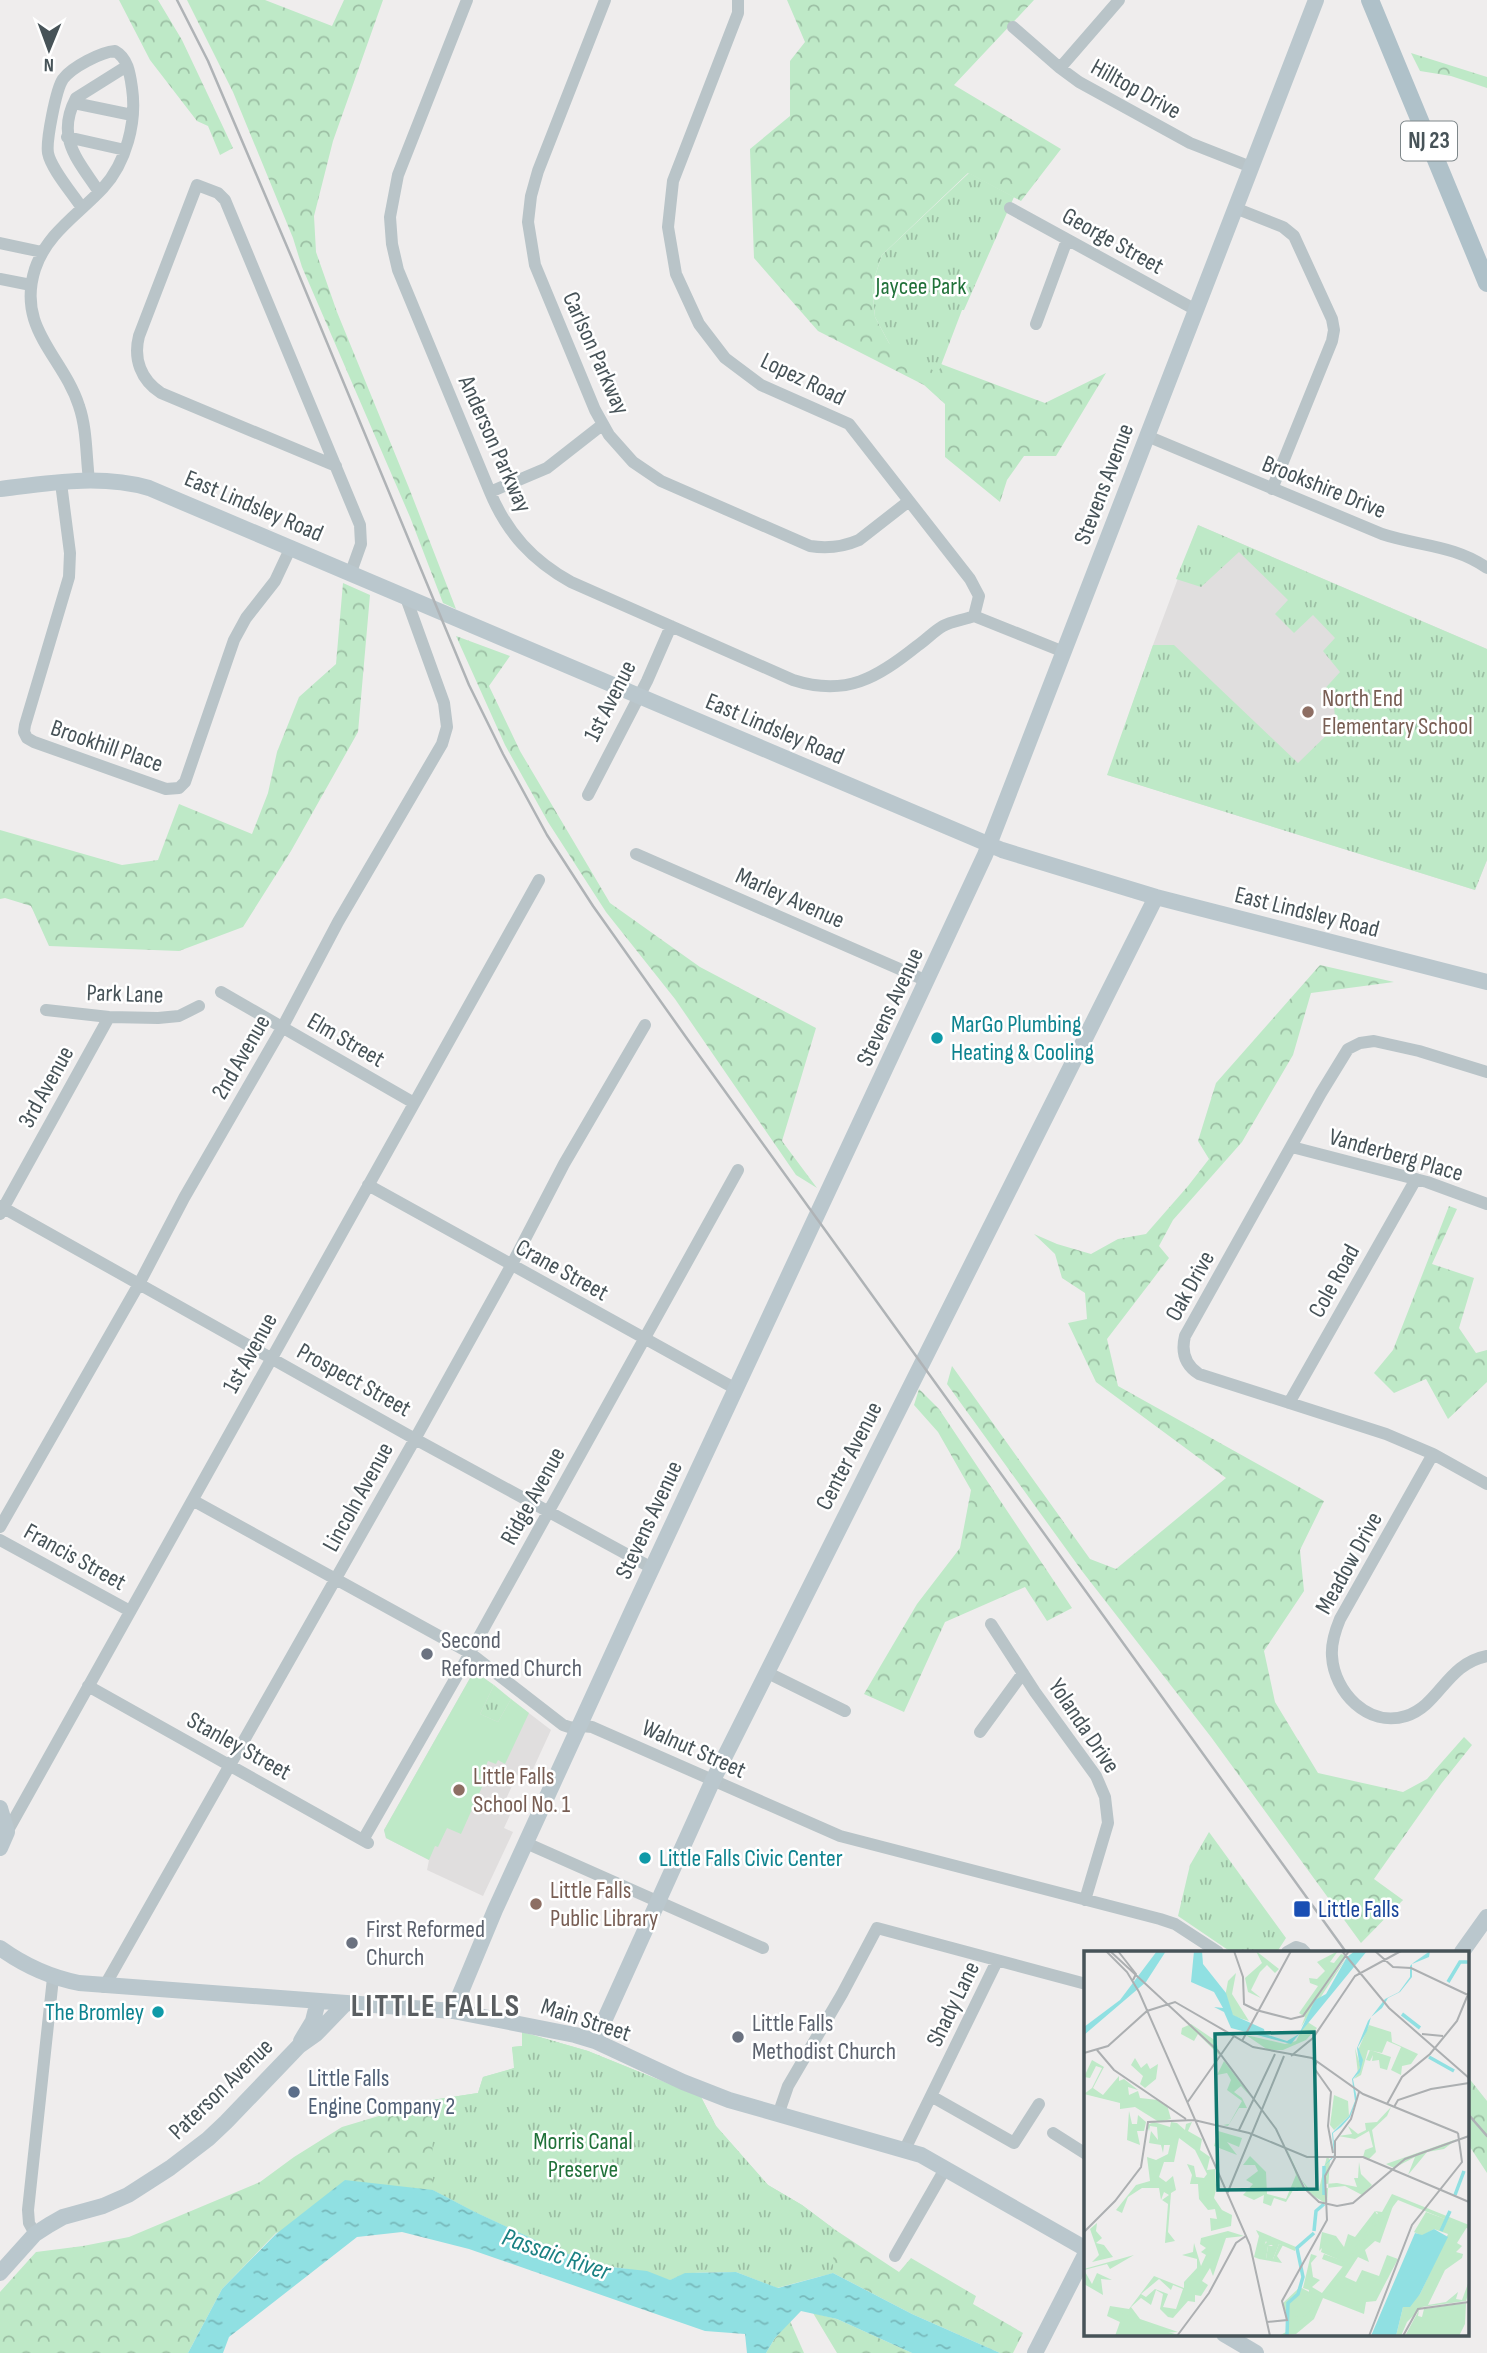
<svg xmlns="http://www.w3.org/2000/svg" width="1487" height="2353" viewBox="0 0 1487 2353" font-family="'Sofia Sans Condensed',sans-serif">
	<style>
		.education { fill: #e0dede }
		.grass { fill: #bee9c7 }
		.forest { fill: url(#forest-crowns) }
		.park { fill: url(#park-tufts) }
		.water { fill: url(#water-ripples) }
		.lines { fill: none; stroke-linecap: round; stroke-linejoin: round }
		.street { stroke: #b9c4c8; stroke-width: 12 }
		.secondary { stroke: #bac7cd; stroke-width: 16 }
		.primary { stroke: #afc1c9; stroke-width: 18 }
		.rail { stroke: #afb3b6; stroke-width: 2.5 }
		.education-dot { fill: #8d6e63; stroke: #fff; stroke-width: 2.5 }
		.culture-dot { fill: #0f9aa8; stroke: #fff; stroke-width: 2.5 }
		.worship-dot { fill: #6b7280; stroke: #fff; stroke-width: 2.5 }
		.transit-dot { fill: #1a4fb4; stroke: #fff; stroke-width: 2.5 }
		.service-dot { fill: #5c6f8a; stroke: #fff; stroke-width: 2.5 }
		.labels { text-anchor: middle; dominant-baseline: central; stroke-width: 5; stroke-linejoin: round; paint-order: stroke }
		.shield { fill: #fff; stroke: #7e878a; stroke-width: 2 }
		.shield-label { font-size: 23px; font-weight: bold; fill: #475358 }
		.street-label { font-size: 24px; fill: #475358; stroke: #fff }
		.park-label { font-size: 24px; fill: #207139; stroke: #fff }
		.education-label { font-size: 24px; fill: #785e54; stroke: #fff; text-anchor: start }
		.culture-label { font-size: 24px; fill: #0d838f; stroke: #fff; text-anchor: start }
		.worship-label { font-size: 24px; fill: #5b616d; stroke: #fff; text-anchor: start }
		.transit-label { font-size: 24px; fill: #164399; stroke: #fff; text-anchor: start }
		.service-label { font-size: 24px; fill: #4e5e75; stroke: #fff; text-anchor: start }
		.water-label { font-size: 26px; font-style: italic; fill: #1a8183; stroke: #fff }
		.district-label { font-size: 32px; font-weight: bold; letter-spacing: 2px; fill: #5a5e61; stroke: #fff }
		.inset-river { fill: none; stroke: #90e0e2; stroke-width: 3.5 }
		.inset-road { fill: none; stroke: #acafb1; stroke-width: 2 }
		.view { fill: #0f766e; fill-opacity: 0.15; stroke: #0f766e; stroke-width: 3.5 }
		.inset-edge { fill: none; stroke: #475358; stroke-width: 3.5 }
	</style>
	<defs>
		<pattern id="forest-crowns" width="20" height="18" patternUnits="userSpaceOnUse" patternTransform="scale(1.75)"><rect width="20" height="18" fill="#bee9c7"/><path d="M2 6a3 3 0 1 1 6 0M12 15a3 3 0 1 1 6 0" fill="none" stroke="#9cbfa4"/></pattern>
		<pattern id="park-tufts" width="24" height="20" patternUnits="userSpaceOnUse" patternTransform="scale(1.75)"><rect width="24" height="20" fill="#bee9c7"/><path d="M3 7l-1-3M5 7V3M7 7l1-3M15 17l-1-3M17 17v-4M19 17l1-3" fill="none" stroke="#9cbfa4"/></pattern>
		<pattern id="water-ripples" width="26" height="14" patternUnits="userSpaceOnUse" patternTransform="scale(1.75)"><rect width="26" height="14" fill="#90e0e2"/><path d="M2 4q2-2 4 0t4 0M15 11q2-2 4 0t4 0" fill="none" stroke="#77b8ba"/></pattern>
	</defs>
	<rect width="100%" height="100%" fill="#efeded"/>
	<path class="education" d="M1198,525L1487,649V860L1475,890L1108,775L1153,645Z
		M474,1671L551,1730L528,1780L517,1775L506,1799L515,1804L504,1828L513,1832L483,1896L427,1870L429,1860L386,1838L384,1830Z"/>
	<path class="grass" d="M474,1671L494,1685L480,1714L498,1722L511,1699L529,1713L505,1764L498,1760L496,1764L488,1761L482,1774L487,1776L461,1834L447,1828L438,1847L435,1846L429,1860L386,1838L384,1830Z"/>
	<path class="forest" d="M119,0H158L182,40L233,148L220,155L208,126L197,121L150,60Z
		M187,0H265L332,26L344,0H383L333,141L314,216L316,252L337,312L409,488L456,609L443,603L410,517L302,267L293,238L233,92Z
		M787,0H1034L954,85L1061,149L1021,201L968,173L882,255L872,285L875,317L889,343L938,372L941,364L1045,403L1106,373L1056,456H1024L1007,480L1000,502L945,457V404L924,385L818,331L754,258L750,149L790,116V61L805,42Z
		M1411,53L1487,77V88L1451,76L1420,71Z
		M343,583L370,595L358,732L291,851L243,927L179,951L49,946L31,906L5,898L0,899V830L122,865L158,860L179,804L252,834L268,793L277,752L299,697L336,664Z
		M456,636L510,656L489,686L520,751L610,903L700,967L816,1028L782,1141L817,1188L796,1175L675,999L606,912L548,822L505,745Z
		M1320,965L1394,982L1311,993L1293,1055L1242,1142L1173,1220L1159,1246L1169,1258L1107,1339L1118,1386L1324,1501L1300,1550L1304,1591L1264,1651L1275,1702L1318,1773L1403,1792L1427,1779L1464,1737L1472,1745L1441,1784L1374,1879L1403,1900L1361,1943L1211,1737L1082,1571L947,1384L952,1366L1090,1559L1116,1569L1226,1478L1096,1382L1068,1323L1087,1319L1085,1293L1062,1278L1055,1254L1034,1234L1057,1244L1091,1254L1118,1239L1146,1234L1188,1186L1209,1159L1198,1141L1216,1083Z
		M1449,1206L1457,1209L1432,1264L1474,1278L1459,1328L1476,1353L1487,1350V1382L1448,1419L1426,1379L1394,1393L1374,1373L1393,1350Z
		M919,1389L939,1409L1072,1608L1047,1621L1025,1587L945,1622L904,1712L864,1694L917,1604L960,1548L971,1490L938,1432L914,1405Z
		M522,2032L588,2051L701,2097L716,2126L768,2185L802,2205L834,2229L899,2272L911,2258L976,2296L973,2304L1023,2333L1013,2353H1000L912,2314L833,2273C781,2289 721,2256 670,2280L561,2252L475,2212L433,2190L276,2233L222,2289L188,2353H0V2292L36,2252L83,2246L129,2237L260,2182L294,2157L342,2127L432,2100L478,2093L483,2077L515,2068L512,2047L522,2046Z
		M1468,2077L1487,2101V2173L1468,2144Z
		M813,2313L837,2319L912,2353H837Z
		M790,2321L804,2353H766L775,2338Z"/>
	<path class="park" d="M969,173L1014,197L964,310H962L938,373L896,350L889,343L875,317L872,285L882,255Z
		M1198,525L1487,649V860L1475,890L1107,775L1153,645H1174L1298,763L1336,726L1334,707L1320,694L1340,672L1323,651L1335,638L1313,615L1294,633L1275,614L1288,600L1239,552L1201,587L1176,579Z
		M494,1685L511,1699L498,1722L480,1714Z
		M1209,1832L1286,1938L1277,1952H1231L1178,1916L1190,1865Z
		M522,2032L588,2051L701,2097L716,2126L768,2185L802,2205L834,2229L833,2273L777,2288L736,2272L685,2273L670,2280L647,2271L611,2267L561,2252L475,2212L433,2190L432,2100L478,2093L483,2077L514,2068L512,2047L522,2046Z"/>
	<path class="water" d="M345,2180L433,2190L475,2212L561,2252L611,2267L647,2271L670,2280L685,2273L736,2272L778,2288L833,2273L912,2314L1000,2353H912L837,2319L801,2311L775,2338L766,2353H747L745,2334L705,2331L469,2249L402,2232L357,2237L229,2337L223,2353H188L222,2289L276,2234Z"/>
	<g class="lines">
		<path class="street" d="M467,0L398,175L390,217L392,244L398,270L490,492C507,533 533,561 571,582L793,680C846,697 877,678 917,646C926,640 934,631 943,626C952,621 964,620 974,616
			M605,0L538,171L531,196L528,222L535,265L595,410L609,435L633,462L661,481L810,546C828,549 843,547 859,540L909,501
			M738,0V13L673,181L668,227L676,274L699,324L725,358L761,385L849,424L970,579L979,596L974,616
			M1013,27L1060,68L1079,82L1190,143L1251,167
			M1060,68L1119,0
			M74,103L132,115
			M67,137L125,150
			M99,192C78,160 55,138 76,98L127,66
			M82,208C73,194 51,169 48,153C46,141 56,89 63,79C72,67 101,52 115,51C128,58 130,74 132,88C137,122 126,163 103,188C79,214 47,233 35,269C16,329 63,356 79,406C87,429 86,456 89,480
			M1010,208L1196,310
			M1235,208L1283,227L1294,236L1332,319L1334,330L1332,341L1272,489
			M0,243L42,252
			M0,279L31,285
			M1036,324L1067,240
			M1147,436L1382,534C1418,546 1455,545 1487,568
			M336,466L161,393C141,380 133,359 139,336L197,185L218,193L225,200L360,525L361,544L351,572
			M61,483L70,553L69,577L25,725L24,732L27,738L34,742L166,789L179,788L185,782L234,640L246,618L275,581L291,547
			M490,492L547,468L602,425
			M974,616L1064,652
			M588,795L647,681L671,626
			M636,854L927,981
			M221,992L414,1103
			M46,1010L109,1017L158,1018L179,1016L199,1006
			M1487,1072L1419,1051L1374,1041L1360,1043L1348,1049L1321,1093L1185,1336C1181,1352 1185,1365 1199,1374L1386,1434L1433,1454L1487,1484
			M1292,1147L1427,1182L1487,1204
			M368,1185L736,1389
			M0,1206L415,1439L652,1568
			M0,1214L109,1017
			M1289,1403L1416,1179
			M1433,1454L1340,1619C1335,1631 1331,1643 1332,1656C1334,1692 1368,1728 1406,1716C1440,1705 1446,1664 1487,1656
			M194,1501L470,1653L563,1725L572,1728L582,1726L592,1727L840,1836L1160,1919L1175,1924L1218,1952
			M0,1527L139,1284L184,1198L282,1028L338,922L442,744L447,727L444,703L405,595
			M0,1540L130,1611
			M991,1624L1035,1692L1096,1776L1105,1797L1108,1823L1085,1900
			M766,1672L845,1711
			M88,1686L368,1843
			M980,1732L1023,1673
			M7,1832L539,880
			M363,1840L470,1653L738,1170
			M526,1843L763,1948
			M1287,1952L1296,1947L1302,1949L1305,1952
			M104,1987L415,1439L511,1266L564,1164L645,1025
			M931,2096L1014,2143L1039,2104
			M778,2115L788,2086L842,1994L877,1928L1086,1984
			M1053,2133L1086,2154
			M905,2149L997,1961
			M35,2234L29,2223L28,2210L53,1978
			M895,2256L945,2169"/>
		<path class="secondary" d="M0,489C49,483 100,474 149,488L1002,850L1156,897L1487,982
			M0,1808L7,1832L0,1848
			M0,1948C25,1966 49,1977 79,1983L453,2011L575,2035L595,2041L683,2082L729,2100L921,2155L1086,2249
			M1462,1952L1487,1917
			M453,2011L495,1910L632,1611L985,855L1316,0
			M301,2041L313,2021L318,2001
			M595,2041L713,1780L1156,897
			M0,2273L35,2234L49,2225L63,2217L103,2206L128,2195L170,2168L208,2139L226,2122L299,2046L316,2034L346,2003
			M1224,2334L1256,2353
			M1035,2353L1086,2253"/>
		<path class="primary" d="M1370,0L1487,283"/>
		<path class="rail" d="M177,0L208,61L294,263L469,685L503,754L547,835L593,906L688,1040L1346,1952
			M1468,2114L1487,2136"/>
	</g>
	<g class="education-dot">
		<circle cx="1308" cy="712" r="7"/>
		<circle cx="459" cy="1790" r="7"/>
		<circle cx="536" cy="1904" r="7"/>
	</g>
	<g class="culture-dot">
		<circle cx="937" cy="1038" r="7"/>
		<circle cx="645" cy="1858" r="7"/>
		<circle cx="158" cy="2012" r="7"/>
	</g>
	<g class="worship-dot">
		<circle cx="427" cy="1654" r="7"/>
		<circle cx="352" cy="1943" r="7"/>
		<circle cx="738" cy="2037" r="7"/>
	</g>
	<rect class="transit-dot" x="1293" y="1900" width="18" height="18" rx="3.5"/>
	<circle class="service-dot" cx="294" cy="2092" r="7"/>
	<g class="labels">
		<rect class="shield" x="1401" y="121.5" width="56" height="39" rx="5"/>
		<g class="shield-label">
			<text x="1429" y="141">NJ 23</text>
		</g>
		<g class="street-label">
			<text transform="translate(1136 89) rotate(29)">Hilltop Drive</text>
			<text transform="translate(1113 241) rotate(29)">George Street</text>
			<text transform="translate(596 353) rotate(66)">Carlson Parkway</text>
			<text transform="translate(803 379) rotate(26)">Lopez Road</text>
			<text transform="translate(495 444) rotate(66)">Anderson Parkway</text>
			<text transform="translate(1104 484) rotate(-69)">Stevens Avenue</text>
			<text transform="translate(1324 487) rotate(22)">Brookshire Drive</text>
			<text transform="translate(254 506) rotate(23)">East Lindsley Road</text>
			<text transform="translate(610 701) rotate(-63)">1st Avenue</text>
			<text transform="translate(775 729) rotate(23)">East Lindsley Road</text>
			<text transform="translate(107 746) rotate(19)">Brookhill Place</text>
			<text transform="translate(790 898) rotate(24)">Marley Avenue</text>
			<text transform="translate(1307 912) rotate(14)">East Lindsley Road</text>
			<text transform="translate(125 994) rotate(2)">Park Lane</text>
			<text transform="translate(890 1007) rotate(-65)">Stevens Avenue</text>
			<text transform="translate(346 1040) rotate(30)">Elm Street</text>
			<text transform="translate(241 1057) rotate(-60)">2nd Avenue</text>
			<text transform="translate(46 1087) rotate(-61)">3rd Avenue</text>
			<text transform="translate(1396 1155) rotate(16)">Vanderberg Place</text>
			<text transform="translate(562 1270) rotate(29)">Crane Street</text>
			<text transform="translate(1334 1281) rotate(-61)">Cole Road</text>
			<text transform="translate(1190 1286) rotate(-61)">Oak Drive</text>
			<text transform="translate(250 1353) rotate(-61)">1st Avenue</text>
			<text transform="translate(354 1380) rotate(29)">Prospect Street</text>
			<text transform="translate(849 1456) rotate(-63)">Center Avenue</text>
			<text transform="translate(533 1496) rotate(-61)">Ridge Avenue</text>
			<text transform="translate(358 1497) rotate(-61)">Lincoln Avenue</text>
			<text transform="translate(649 1520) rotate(-65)">Stevens Avenue</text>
			<text transform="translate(75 1557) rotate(29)">Francis Street</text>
			<text transform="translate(1349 1563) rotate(-61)">Meadow Drive</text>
			<text transform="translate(1084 1726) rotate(56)">Yolanda Drive</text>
			<text transform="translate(239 1746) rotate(29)">Stanley Street</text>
			<text transform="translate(694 1749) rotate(24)">Walnut Street</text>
			<text transform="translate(953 2004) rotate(-64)">Shady Lane</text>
			<text transform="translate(586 2020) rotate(18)">Main Street</text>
			<text transform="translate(221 2089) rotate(-44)">Paterson Avenue</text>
		</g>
		<g class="park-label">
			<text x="921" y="286">Jaycee Park</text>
			<text x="583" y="2141">Morris Canal<tspan x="583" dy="28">Preserve</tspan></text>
		</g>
		<g class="education-label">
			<text x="1322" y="698">North End<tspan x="1322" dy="28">Elementary School</tspan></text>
			<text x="473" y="1776">Little Falls<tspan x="473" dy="28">School No. 1</tspan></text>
			<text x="550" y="1890">Little Falls<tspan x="550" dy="28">Public Library</tspan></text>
		</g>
		<g class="culture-label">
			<text x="951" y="1024">MarGo Plumbing<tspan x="951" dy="28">Heating &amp; Cooling</tspan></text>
			<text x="659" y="1858">Little Falls Civic Center</text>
			<text x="144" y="2012" text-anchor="end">The Bromley</text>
		</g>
		<g class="worship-label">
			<text x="441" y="1640">Second<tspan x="441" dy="28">Reformed Church</tspan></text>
			<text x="366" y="1929">First Reformed<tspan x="366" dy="28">Church</tspan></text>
			<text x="752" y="2023">Little Falls<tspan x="752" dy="28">Methodist Church</tspan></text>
		</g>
		<g class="transit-label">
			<text x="1318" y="1909">Little Falls</text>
		</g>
		<g class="service-label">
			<text x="308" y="2078">Little Falls<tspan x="308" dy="28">Engine Company 2</tspan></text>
		</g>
		<g class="water-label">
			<text transform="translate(556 2255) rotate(19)">Passaic River</text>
		</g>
		<g class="district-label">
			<text x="436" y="2006">LITTLE FALLS</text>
		</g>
	</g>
	<g transform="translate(1084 1951)">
		<rect width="385" height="385" fill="#efeded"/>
		<path d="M286,99L307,106L303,119L296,117L295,109L288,110L289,104L286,110L282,109ZM308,243L385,274V278L314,249L262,317L238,308L240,303L260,310L294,262L291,260L298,261ZM172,279L212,296L211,300L195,293L189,308H182L184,295H189L182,290L175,308L170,306L175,285Z" fill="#bee9c7"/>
		<path d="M172,0L195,18L191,22L183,14L176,21L167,39L177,47L164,41L161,27L178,12ZM254,0L246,11L250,12L257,3L262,5L232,47L263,6L217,76L221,66L215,62L234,35L226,32L225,27L233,28L241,20L233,11ZM152,22L148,43L165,70L149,65L141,46L144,30ZM222,70L233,77L222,89L199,99H184L162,84L201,93L212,90ZM107,73L132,90L136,105L114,83L110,90L97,83L98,77ZM285,74L307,81L308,91L334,103L327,113L318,115L317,124L307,119L317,96L303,90L298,102L284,99L277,124L270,128L274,123L271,97L277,117L274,99ZM51,107L57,117L63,112L66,118L74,113L72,128L61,137L56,133L59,125L47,114ZM8,109L20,116L9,137L19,144L35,125V130L40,128L54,139L44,136L45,144L54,140L56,147L74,149L83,154L87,168L75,171L51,156L36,158V152L0,143L8,137L18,117L12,115L6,127L0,126ZM140,110L168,147L157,135L150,141L158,147L163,157H155L144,175L139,174L145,173L158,150L143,139L147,129L143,122L133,124ZM45,160L48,173H53L54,164L62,171L60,180H53L56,194L43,189ZM70,171L86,176L87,171L93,172L101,179L102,173L108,171L104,180L118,188L116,199L126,206L123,219L131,218L132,233L139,236L133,234L130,247L138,259L148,264L147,275L127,280L126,267L133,268L131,258L124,259L115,248L114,233H106L108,224L103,213L110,215L112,226L120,227L123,223L111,199L95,187L90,211H80L75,226L82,231L89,225L92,239L87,242L84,281L91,290L81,292L84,253L78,249L85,244L80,241L77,249L75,237H58L44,246L38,262L32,259L52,234L66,230L63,206L72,209L84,203L86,194H80L79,202L77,194L65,192L67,180L74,189L73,176L66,175L65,180L63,174ZM373,188L360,198L343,201L324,224L331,206L310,217L302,213ZM203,198L222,240L211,236L202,251L190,247L187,255L179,252L180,244L170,249L159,244L169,233L162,229L174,220L171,214H159L166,205L182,221L183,243L202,248L212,224ZM243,205L246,209L243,253L226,243L217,228L225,238H235ZM275,211L277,223L288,234L278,244L261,235L242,237L241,233L253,232L273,236L270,227H274ZM311,249L296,292L291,290L281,299L285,311L274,306L261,326L272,331L278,319L295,325L303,304L314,308L292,350L282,351L280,363L239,347L230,368L212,383L195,385L202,381L204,366L224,355L225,339L219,337L227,303L233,305L227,312L229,326L236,329L228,336L238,342ZM291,260L294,265L260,311L237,301L238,297L235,300L238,281L252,285L260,296L264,283L271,286ZM342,261L383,276L373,292L378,295L372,301L379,303L378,307L361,319L344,354L362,351L374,341L372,348L378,349L385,330V340L382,350L338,356L323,371L317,385H312L319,356L336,343L364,283L350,278L338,285L330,281ZM13,272L12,280L18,287L12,292L20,294L29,306L8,311L15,304L6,278ZM144,280L160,285L142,287L129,325L126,317L118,330L124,334L117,345L111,344V351L104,350L89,367L84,366L76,358L79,343L72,339L67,354L57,347L47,356L56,368L94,381L31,385L36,371L23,365L26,355L45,358L70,325L100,337V331L113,317V308L98,304L109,301L110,292L117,315L122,304L117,301L122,297L116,293L117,287ZM75,328L87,339L89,334L99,338L92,358L79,356L84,343L71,338L62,346L57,343ZM175,285L192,292L184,295L182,308H189L195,293L199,294L193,305L198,312L175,308V298L183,291ZM50,304L26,318L23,313L0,319L8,333L13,322L28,329L17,328L19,344L0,333V318ZM382,352L381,373L375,385H321L335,359L334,365L338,366L340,358Z" fill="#bee9c7" fill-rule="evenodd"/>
		<path d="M250,144L264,150L265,165L250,179L246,174ZM307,156L303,165L288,179L292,201L285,208L279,206L281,199L289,196L285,180L271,188L254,185L268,183L264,175L274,183L282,179L281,172L293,171ZM134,180L158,187L155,196L143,191L153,204L130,195ZM216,336L227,342L228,358L221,365L204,366L198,353ZM27,357L77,379L98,385H35L36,370L24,364Z" fill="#bee9c7"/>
		<path d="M73,0H82L62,31L0,84V76L36,49ZM110,0H118L119,13L142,42L149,64L180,78L181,83L203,90L215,83L231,49L242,43L263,6L271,0H283L207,93L147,77L140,61L130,56L139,57L130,41L107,31ZM346,0L345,6L328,13V26L316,41L304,47L298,57L287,66L283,80L274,96L279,109L276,121L269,128L273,148L266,166L257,176L249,182L251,205L239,216L250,204L248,182L265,165L271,150L268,128L276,117L273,97L284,70L301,48L315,41L326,26V15L329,12ZM350,278L364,286L336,343L326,356H319L312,385H287L331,282L338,284Z" fill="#90e0e2"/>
		<path class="inset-river" d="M364,31L376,11H385M318,63L336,77M345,106L370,120M240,244V215M371,244L380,220M230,280L232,260L240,253M357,280L366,260M203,385L204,352L214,343L219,326L213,297L230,282"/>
		<path class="inset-road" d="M22,0L43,21L55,41L166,294L186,385M26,0L134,100L192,178L220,237L235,251L253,255L269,252L321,208L385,185M34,0L52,23L49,29M150,0L159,26L160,53L172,59M258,0L305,57L385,127M291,0L309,16L327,17L384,44M172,59L207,68L219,65L265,0M338,83L359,85M158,90L207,0M13,99L30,119L102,168M0,102L24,95L63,60L91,51L169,96L228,107L279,143L374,182M207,105L229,87L271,25L317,0M233,110L230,117L247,141L244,175L249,202M103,152L150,85M303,153L318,126L346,103L373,70L385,41M310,156L314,149L347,138L385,132M110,169L165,182L223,206H279L357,239M155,179L191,103M357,239L385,251M143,243L200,105M0,281L31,250L57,216L64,171L110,169M183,371L203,369L198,350L243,269L241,225L251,207V190L267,168L275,141M93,385L125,342L152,292L162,285M285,385L328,274L378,211L374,182M319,385L334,358L385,351"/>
		<path class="view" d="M230,81L233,238L134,239L131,83Z"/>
		<rect width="385" height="385" class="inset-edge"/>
	</g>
	<g transform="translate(49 49) rotate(181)" stroke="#ffffff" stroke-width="5" paint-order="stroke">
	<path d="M0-5L12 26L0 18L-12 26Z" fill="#475358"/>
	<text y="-10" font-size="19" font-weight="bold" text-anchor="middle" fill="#475358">N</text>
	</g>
</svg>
